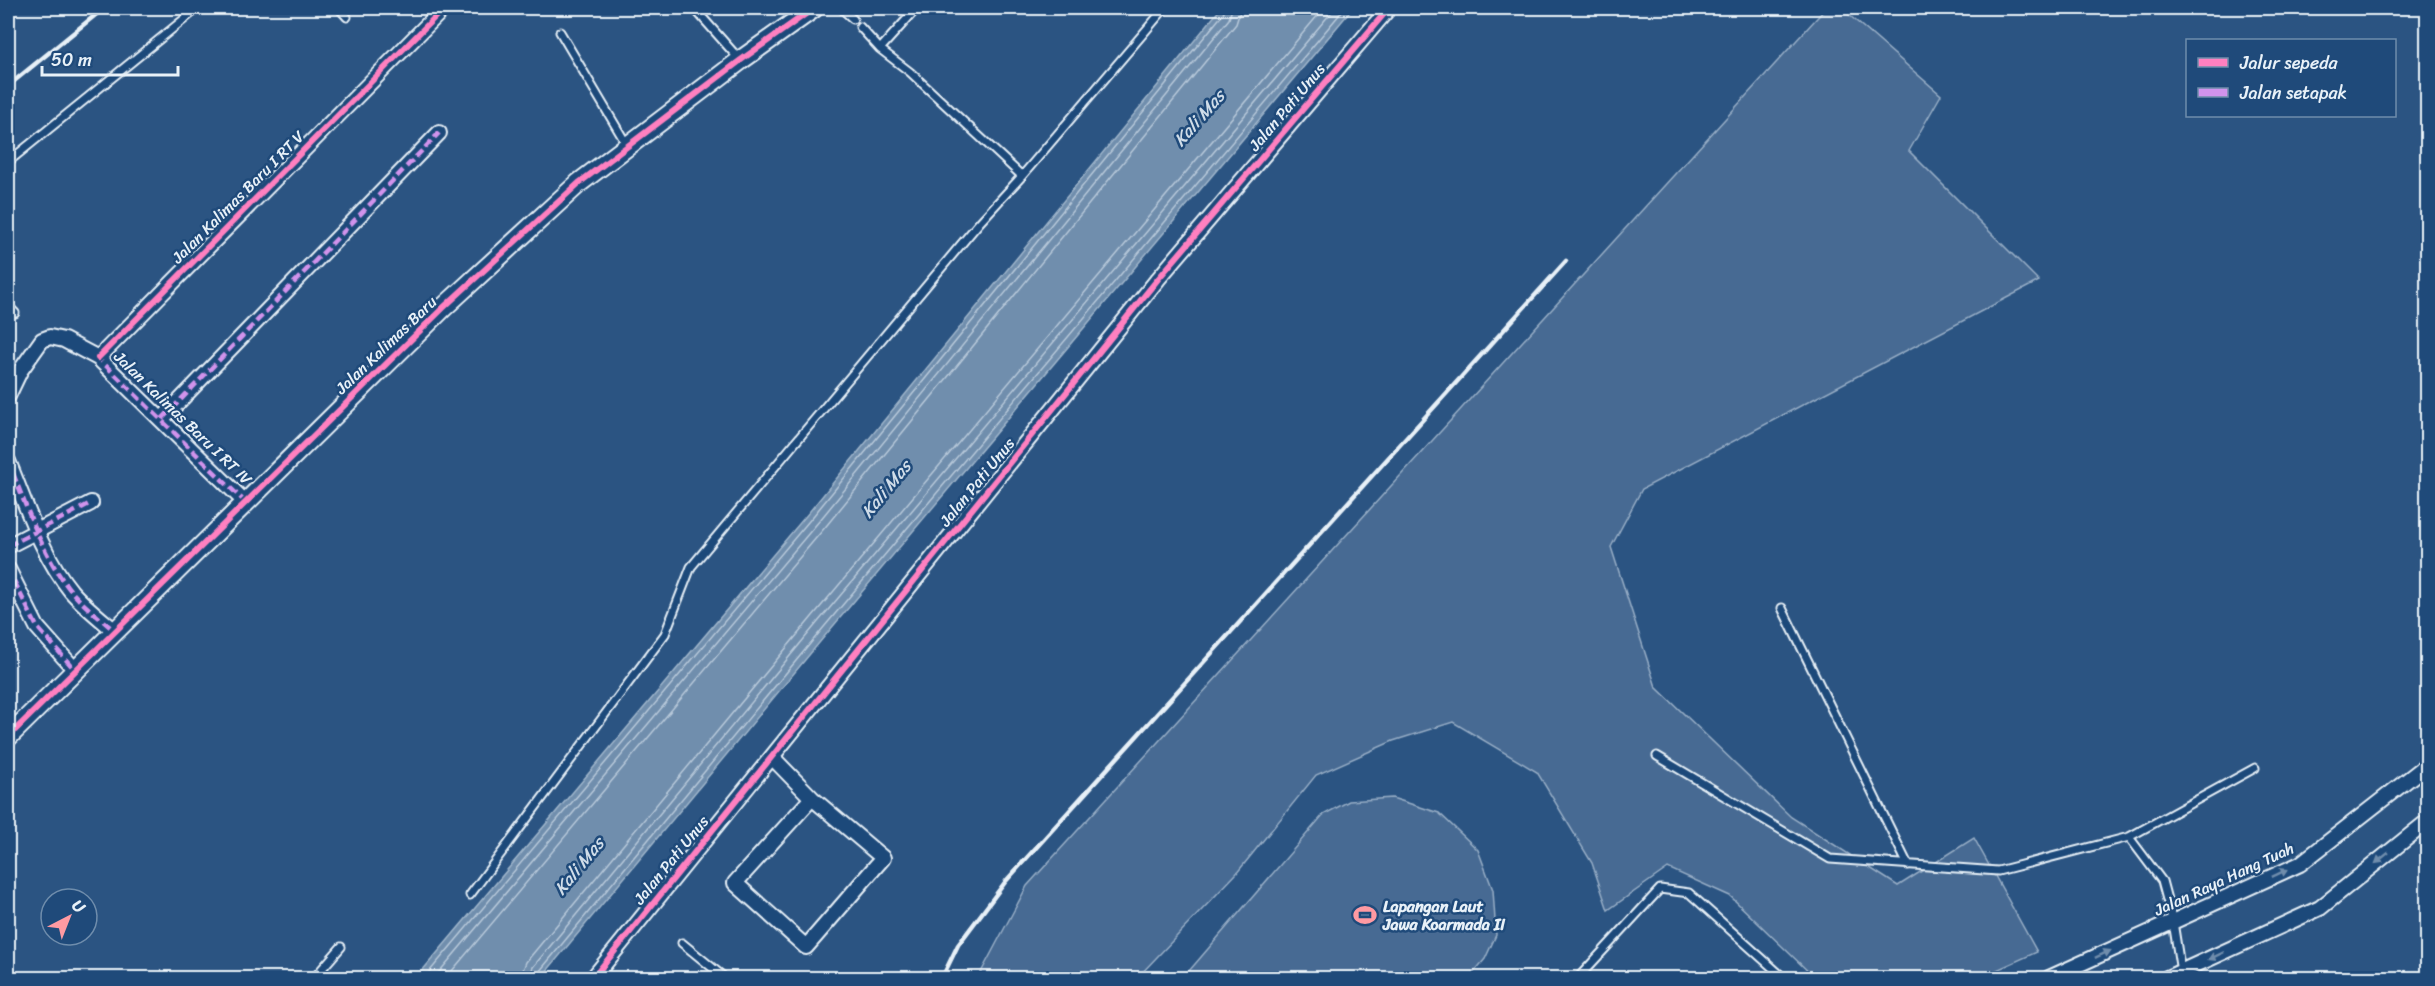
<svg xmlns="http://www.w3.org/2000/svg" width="2435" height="986" viewBox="0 0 2435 986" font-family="Sriracha,sans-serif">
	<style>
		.green { fill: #476b93; stroke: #98aec6; stroke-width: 1.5 }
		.water { fill: #708ead; stroke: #a0b6cb; stroke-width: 1.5 }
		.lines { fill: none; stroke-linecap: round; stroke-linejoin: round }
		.shore { stroke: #b8c9da; stroke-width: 1.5 }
		.service-casing { stroke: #e8f1f8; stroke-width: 11 }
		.minor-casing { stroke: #e8f1f8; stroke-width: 18 }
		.tertiary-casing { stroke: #e8f1f8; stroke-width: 22 }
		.service { stroke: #1f4a7a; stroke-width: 7 }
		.minor { stroke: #1f4a7a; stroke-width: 14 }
		.tertiary { stroke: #1f4a7a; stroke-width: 18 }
		.rail { stroke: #e8f1f8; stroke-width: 4.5 }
		.quiet { stroke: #d193ec; stroke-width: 4.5; stroke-dasharray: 9 4.5; stroke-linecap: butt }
		.cycleway-casing { stroke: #1f4a7a; stroke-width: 10 }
		.cycleway { stroke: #ff80c0; stroke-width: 6 }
		.oneway { fill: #6f8dac }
		.labels { text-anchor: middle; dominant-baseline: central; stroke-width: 5; stroke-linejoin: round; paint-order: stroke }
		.street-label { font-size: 16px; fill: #e8f1f8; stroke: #1f4a7a }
		.poi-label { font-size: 16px; font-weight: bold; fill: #e8f1f8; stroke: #1f4a7a; text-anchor: start }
		.water-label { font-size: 18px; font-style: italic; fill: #d0dde9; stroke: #1f4a7a }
	</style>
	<rect width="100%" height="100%" fill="#2b5482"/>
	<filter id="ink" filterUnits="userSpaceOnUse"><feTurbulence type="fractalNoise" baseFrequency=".0167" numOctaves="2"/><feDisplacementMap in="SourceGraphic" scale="12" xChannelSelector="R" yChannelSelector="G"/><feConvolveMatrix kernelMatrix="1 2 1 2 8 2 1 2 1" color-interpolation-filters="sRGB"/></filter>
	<g filter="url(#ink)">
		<path class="green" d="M1826,8H1841L1941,95L1909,151L2039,281L1642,489L1611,547L1656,687L1791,817L1898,886L1974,838L2037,952L1979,978H1815L1730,896L1668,868L1608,910L1592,863L1537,772L1453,722L1393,741L1316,775L1236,874L1137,978H978L1027,886Z
			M1392,798L1439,813L1478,850L1493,890L1496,935L1485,959L1469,978H1183L1323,815L1349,801Z"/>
		<path class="water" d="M1221,8H1353L829,631L541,978H416L810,511Z"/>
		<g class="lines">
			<path class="shore" d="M424,978L814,515L1223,14L1225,8
				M434,978L820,520L1229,19L1232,8
				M446,978L827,525L1236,24L1241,8
				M520,978L526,962L812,617L1324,8
				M529,978L533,967L818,622L1335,8
				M537,978L539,972L824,627L1345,8"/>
			<g class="service-casing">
				<path id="service" d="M339,8L347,17
					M694,8L740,60
					M841,8L853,19
					M860,27L880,49L910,72L1022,176
					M560,32L627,145
					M880,49L917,8
					M8,162L198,8
					M8,306L15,313
					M1782,608L1908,865
					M1657,756L1830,859L1998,871L2129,837L2255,768
					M2129,837L2162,881L2173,922L2181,972
					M470,895L665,634L691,567L979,223L1022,176L1165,8
					M682,943L725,978
					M8,972L15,978
					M314,978L341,947
					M1578,978L1660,889L1689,893L1784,978"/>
			</g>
			<g class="minor-casing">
				<path id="minor" d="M98,358L444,8
					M8,396L20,371L42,340L50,337L64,340L98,358L245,502
					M162,419L439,133
					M8,461C26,504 41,554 71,591C84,606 101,619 116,632
					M8,546L91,503
					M8,569L37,627L76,671
					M772,757L812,798L883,858L806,947L735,883L812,798
					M593,978L1158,279L1389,8
					M2049,978L2300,864L2428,764
					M2167,978L2320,908L2428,821"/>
			</g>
			<g class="tertiary-casing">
				<path id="tertiary" d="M8,737L443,308L579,183L741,60L814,8"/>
			</g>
			<use href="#service" class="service"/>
			<use href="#minor" class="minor"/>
			<use href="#tertiary" class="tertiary"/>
			<path class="rail" d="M8,86L104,8
				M942,978L958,945L1006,881L1566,261"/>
			<path class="quiet" d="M100,355L98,358L245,502
				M162,419L439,133
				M8,461C26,504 41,554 71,591C84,606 101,619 116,632
				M8,546L91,503
				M8,569L37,627L76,671"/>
			<g class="cycleway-casing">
				<path id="cycleway" d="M98,358L444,8
					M8,737L443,308L579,183L741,60L814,8
					M593,978L1158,279L1389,8"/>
			</g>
			<use href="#cycleway" class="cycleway"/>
		</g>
		<defs><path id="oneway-solid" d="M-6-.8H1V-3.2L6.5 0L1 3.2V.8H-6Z" transform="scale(1.5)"/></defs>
		<g class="oneway">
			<use href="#oneway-solid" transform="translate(2382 858) rotate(141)"/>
			<use href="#oneway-solid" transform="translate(2280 873) rotate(-25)"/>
			<use href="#oneway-solid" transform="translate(2103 954) rotate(-25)"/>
			<use href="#oneway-solid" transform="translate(2216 956) rotate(155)"/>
		</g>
	</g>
	<defs>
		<g id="stadium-bare" transform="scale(1.8)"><path d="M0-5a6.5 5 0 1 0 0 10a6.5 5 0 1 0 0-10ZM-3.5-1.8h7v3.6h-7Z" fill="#ff9aa2" stroke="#1f4a7a" stroke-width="2.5" paint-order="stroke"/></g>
	</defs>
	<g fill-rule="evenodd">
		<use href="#stadium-bare" x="1365" y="915"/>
	</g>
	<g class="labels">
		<g class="street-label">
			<text transform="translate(1287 107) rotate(-50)">Jalan Pati Unus</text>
			<text transform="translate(238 197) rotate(-45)">Jalan Kalimas Baru I RT V</text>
			<text transform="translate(386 345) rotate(-44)">Jalan Kalimas Baru</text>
			<text transform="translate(183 418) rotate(44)">Jalan Kalimas Baru I RT IV</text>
			<text transform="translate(977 482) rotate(-51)">Jalan Pati Unus</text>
			<text transform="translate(671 860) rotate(-51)">Jalan Pati Unus</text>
			<text transform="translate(2224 879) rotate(-25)">Jalan Raya Hang Tuah</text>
		</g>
		<g class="poi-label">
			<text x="1383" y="906">Lapangan Laut<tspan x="1383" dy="18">Jawa Koarmada II</tspan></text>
		</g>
		<g class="water-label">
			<text transform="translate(1199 118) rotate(-49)">Kali Mas</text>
			<text transform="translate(886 489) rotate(-51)">Kali Mas</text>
			<text transform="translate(579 866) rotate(-51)">Kali Mas</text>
		</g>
	</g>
	<rect width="2435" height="986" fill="none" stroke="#1f4a7a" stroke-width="30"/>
	<rect x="15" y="15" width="2405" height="956" fill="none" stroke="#e8f1f8" stroke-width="2" filter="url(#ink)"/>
	<rect x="2186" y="39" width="210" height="78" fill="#1f4a7a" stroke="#6f8dac" stroke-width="1.5"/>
	<rect x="2198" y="58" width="30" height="9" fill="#ff80c0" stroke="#6f8dac" stroke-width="1.5"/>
	<text x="2240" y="69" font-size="18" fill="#e8f1f8">Jalur sepeda</text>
	<rect x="2198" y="88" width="30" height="9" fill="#d193ec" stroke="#6f8dac" stroke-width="1.5"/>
	<text x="2240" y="99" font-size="18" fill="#e8f1f8">Jalan setapak</text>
	<g transform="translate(69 917) rotate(42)"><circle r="28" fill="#1f4a7a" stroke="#6f8dac" stroke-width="1.5"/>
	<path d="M0-4.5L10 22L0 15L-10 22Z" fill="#ff9aa2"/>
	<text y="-9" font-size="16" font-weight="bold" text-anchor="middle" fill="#e8f1f8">U</text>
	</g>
	<path d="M42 66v9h136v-9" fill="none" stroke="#e8f1f8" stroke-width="3"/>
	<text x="51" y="66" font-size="18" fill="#e8f1f8" stroke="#1f4a7a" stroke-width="4.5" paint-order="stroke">50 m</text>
</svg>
